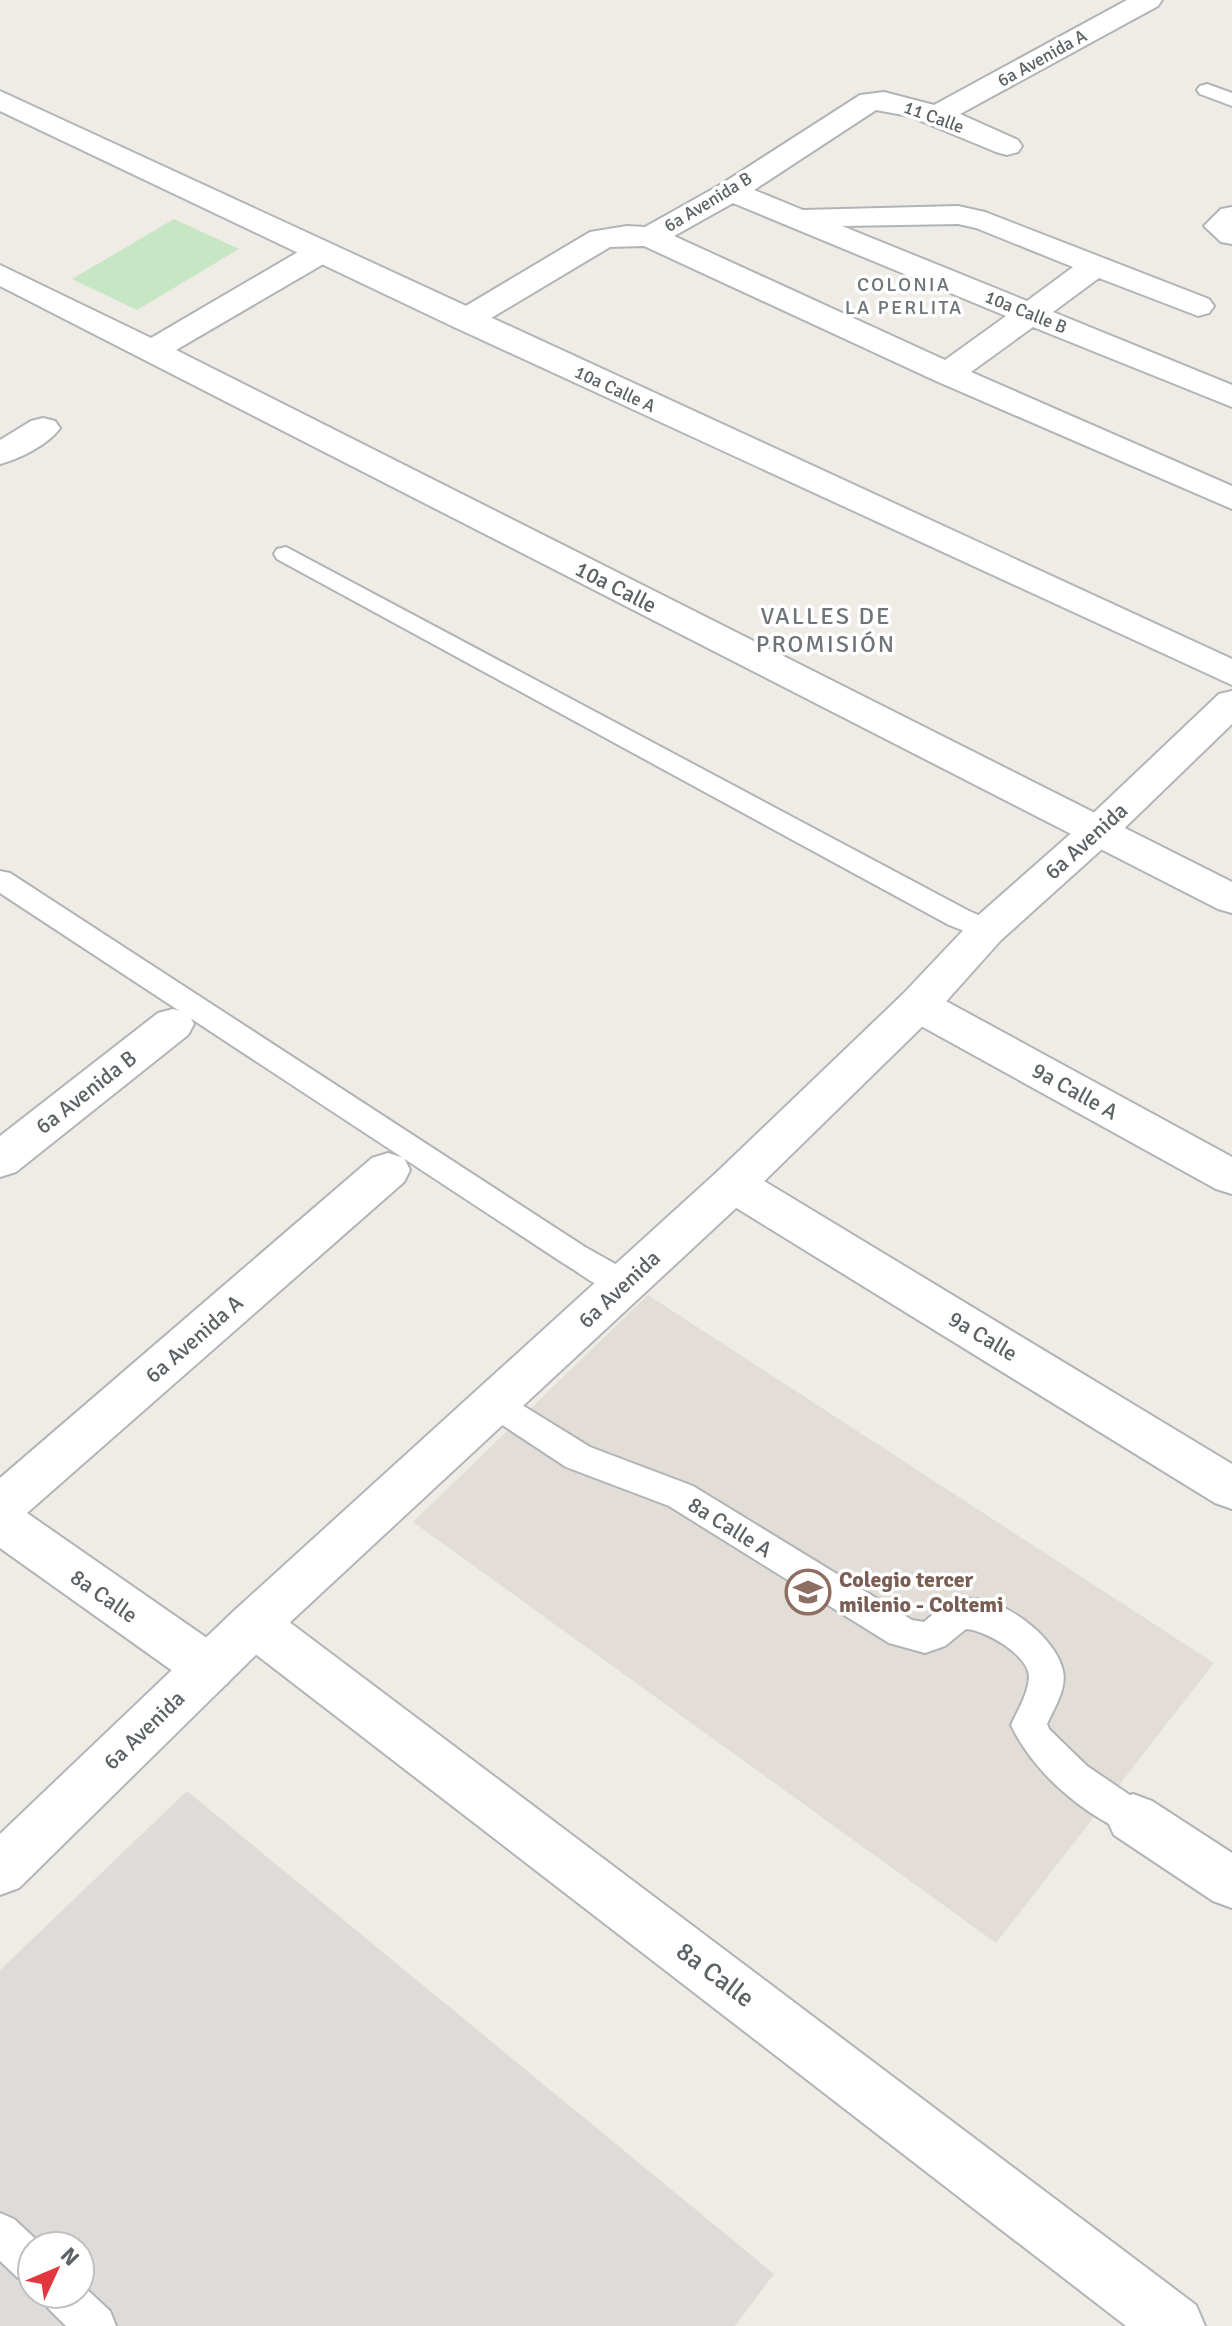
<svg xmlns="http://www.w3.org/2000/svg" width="1232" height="2326" viewBox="0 0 1232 2326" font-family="Signika,sans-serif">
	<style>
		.industrial { fill: #dedbd8; fill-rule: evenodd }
		.education { fill: #e2ddd7 }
		.green { fill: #c7e6c3 }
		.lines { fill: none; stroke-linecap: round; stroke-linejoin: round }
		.lane-casing { stroke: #b1b4b7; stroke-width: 4 }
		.street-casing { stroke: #b1b4b7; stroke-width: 4 }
		.secondary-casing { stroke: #b2b6ba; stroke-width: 4 }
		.lane { fill: #fff; fill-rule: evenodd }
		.street { fill: #fff; fill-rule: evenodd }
		.secondary { fill: #fff; fill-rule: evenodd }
		.labels { text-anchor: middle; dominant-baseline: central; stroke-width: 7; stroke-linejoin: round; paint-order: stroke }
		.far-street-label { font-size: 18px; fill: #5d6265; stroke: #fff }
		.far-neighbourhood-label { font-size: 20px; letter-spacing: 2px; fill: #6e7477; stroke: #fff }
		.street-label { font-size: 22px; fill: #5d6265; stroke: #fff }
		.education-label { font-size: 22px; font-weight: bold; fill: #785e54; stroke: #fff; text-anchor: start }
		.neighbourhood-label { font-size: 24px; letter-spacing: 2px; fill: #6e7477; stroke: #fff }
		.near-street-label { font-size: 26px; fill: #5d6265; stroke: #fff }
	</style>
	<rect width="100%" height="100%" fill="#efece6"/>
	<path class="industrial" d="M187,1791L774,2274L735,2326H0V1970ZM32,2246H80V2294H32Z"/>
	<path class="education" d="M648,1295L1214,1663L996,1943L413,1522Z"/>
	<path class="green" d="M174,219L239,249L137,310L72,279Z"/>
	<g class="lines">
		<g class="lane-casing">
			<path id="lane" d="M1207,84L1232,93V106L1200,94L1197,90L1200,86Z
				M286,547L969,911L997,923L1001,930L997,937L987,940L949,925L277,559L274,554L277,549Z
				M0,871L10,873L585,1247L635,1275L640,1284L635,1293C611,1300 584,1275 563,1263L0,893Z
				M495,1391L506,1395L590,1447L693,1486L912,1620L924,1622C936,1611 950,1601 967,1599C1002,1596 1056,1637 1063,1671C1067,1689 1054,1708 1047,1724L1049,1729L1087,1766L1146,1806L1151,1818L1146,1830L1133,1835C1084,1816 1033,1772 1011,1725C1018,1710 1028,1694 1029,1677C1029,1655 985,1630 966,1629L945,1646L925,1653L889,1643L669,1506L566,1467L484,1413L479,1404L484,1395Z
				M0,2213L14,2219L43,2246H32V2284L18,2278L0,2261Z
				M80,2283L110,2311L116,2326H66L48,2308L42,2294H80Z"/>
		</g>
		<g class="street-casing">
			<path id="street" d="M1127,0H1162L1158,6L960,114L1018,140L1022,146L1018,152L1007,155L996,152L909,116L876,110L754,190L803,210L958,206L985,212L1209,299L1214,306L1209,313L1198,316L1099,278L1053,312L1232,385V407L1033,327L971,372L1232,486V509L936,381L644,246L610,247L476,327L465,330L454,327L449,320L454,313L590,232L627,226L645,227L720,185L860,95L884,92L934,105ZM733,203L1006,316L945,360L674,236ZM958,224L976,228L1073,267L1027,301L842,226Z
				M1232,207V244L1221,242L1204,226L1221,209Z
				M321,243L332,245L337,252L332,259L176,350L1232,882V913L1218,909L0,286V265L151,338L310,245Z
				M43,418L55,421L60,428C48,445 19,459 0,464V440L31,421Z
				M918,990L933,994L1232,1157V1194L1216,1189L903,1016L897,1005L903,994Z
				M173,1009L188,1013L194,1024L188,1035L16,1172L0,1177V1136L158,1013Z
				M388,1153L404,1158L410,1170L404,1182L27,1513L227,1652L235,1668L227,1684L209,1690L191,1684L0,1548V1478L372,1158Z
				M733,1167L749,1172L1232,1464V1509L1215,1503L717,1196L711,1184L717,1172Z
				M254,1602L272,1609L1196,2305L1205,2326H1126L236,1639L229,1624L236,1609Z
				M1133,1794L1152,1801L1232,1853V1908L1213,1901L1114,1835L1106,1818L1114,1801Z"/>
		</g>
		<g class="secondary-casing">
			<path id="secondary" d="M0,91L1232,659V685L454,327L0,111Z
				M1232,691V724L1112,840L1001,940L933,1016L749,1196L272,1639L19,1888L0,1895V1834L236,1609L717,1172L903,994L973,920L1084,822L1219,694Z"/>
		</g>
		<use href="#lane" class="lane"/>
		<use href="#street" class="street"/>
		<use href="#secondary" class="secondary"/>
	</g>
	<defs>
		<g id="school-ring" transform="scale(2.3)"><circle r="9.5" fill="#fff" stroke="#8d6e63" stroke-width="1.5"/><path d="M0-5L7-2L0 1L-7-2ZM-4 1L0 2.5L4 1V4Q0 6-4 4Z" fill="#8d6e63"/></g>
	</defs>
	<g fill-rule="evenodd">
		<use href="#school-ring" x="808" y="1592"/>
	</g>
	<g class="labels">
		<g class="far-street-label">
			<text transform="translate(1042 58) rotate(-29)">6a Avenida A</text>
			<text transform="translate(934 117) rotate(20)">11 Calle</text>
			<text transform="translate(708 202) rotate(-31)">6a Avenida B</text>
			<text transform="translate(1026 312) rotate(22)">10a Calle B</text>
			<text transform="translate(615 389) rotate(25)">10a Calle A</text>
		</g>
		<g class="far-neighbourhood-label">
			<text x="904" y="284">COLONIA<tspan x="904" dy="23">LA PERLITA</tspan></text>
		</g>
		<g class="street-label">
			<text transform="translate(616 587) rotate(27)">10a Calle</text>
			<text transform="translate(1086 841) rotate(-42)">6a Avenida</text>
			<text transform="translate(1075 1091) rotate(29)">9a Calle A</text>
			<text transform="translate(86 1092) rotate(-38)">6a Avenida B</text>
			<text transform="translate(619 1289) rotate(-43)">6a Avenida</text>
			<text transform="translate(983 1336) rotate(31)">9a Calle</text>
			<text transform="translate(194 1339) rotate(-41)">6a Avenida A</text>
			<text transform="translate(730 1527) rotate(32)">8a Calle A</text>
			<text transform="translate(104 1596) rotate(35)">8a Calle</text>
			<text transform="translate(144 1730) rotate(-44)">6a Avenida</text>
		</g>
		<g class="education-label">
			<text x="839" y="1579">Colegio tercer<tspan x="839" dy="25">milenio - Coltemi</tspan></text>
		</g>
		<g class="neighbourhood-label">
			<text x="826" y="616">VALLES DE<tspan x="826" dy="28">PROMISIÓN</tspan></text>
		</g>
		<g class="near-street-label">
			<text transform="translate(715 1975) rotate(37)">8a Calle</text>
		</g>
	</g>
	<g transform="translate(56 2270) rotate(46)"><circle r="38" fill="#ffffff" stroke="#bec0c1" stroke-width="2"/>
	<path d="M0-6L14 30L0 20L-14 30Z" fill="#e3373f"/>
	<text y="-12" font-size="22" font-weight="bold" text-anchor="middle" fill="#5d6265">N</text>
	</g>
</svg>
